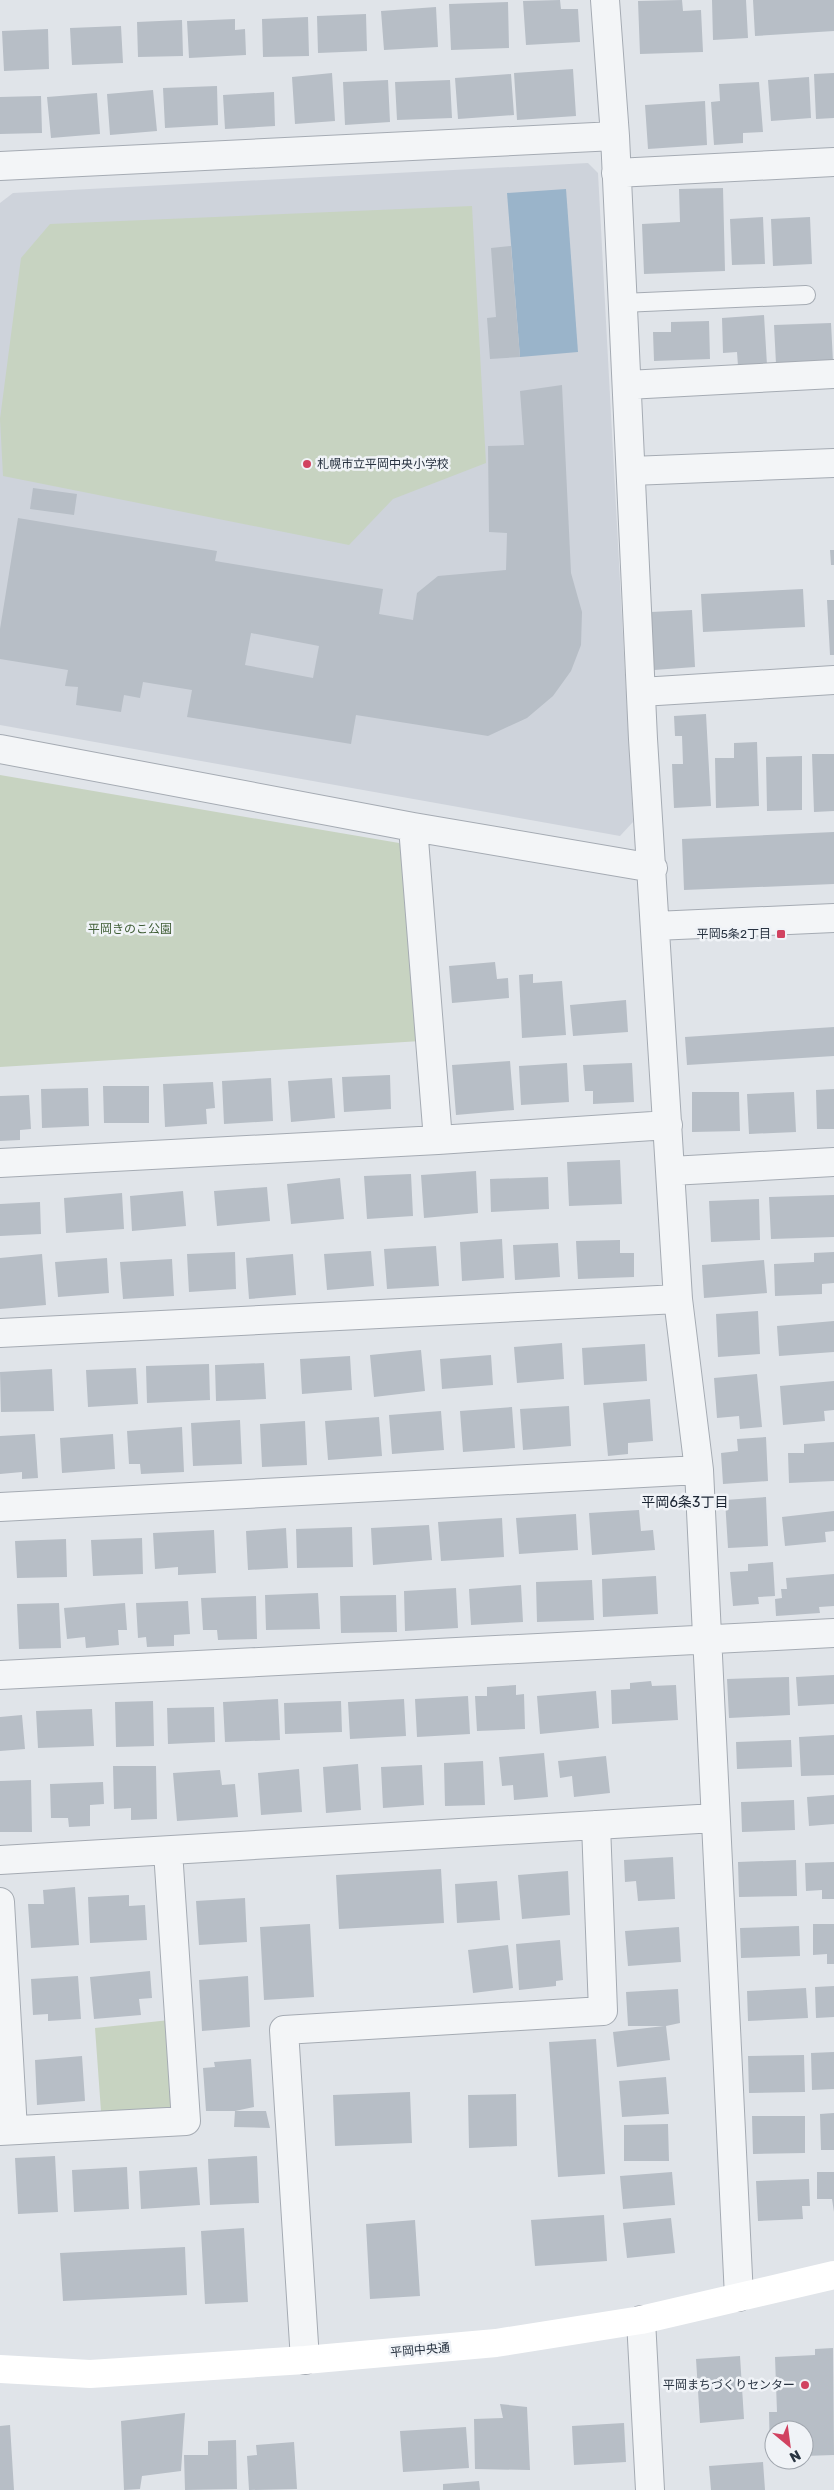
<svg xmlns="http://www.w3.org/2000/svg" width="834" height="2490" viewBox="0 0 834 2490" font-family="Rubik,'Noto Sans JP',sans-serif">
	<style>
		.built { fill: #ced3db }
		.green { fill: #c7d3c1 }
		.water { fill: #9ab4ca }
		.building { fill: #b7bec6; fill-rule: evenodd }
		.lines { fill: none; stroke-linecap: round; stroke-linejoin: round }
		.lane-casing { stroke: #a5abb3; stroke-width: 20 }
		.street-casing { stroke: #a5abb3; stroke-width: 30 }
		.lane { stroke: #f3f5f7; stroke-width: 18 }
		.street { stroke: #f3f5f7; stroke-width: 28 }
		.secondary { stroke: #fff; stroke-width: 28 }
		.poi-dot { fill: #d14260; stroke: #f0f3f7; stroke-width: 2 }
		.labels { text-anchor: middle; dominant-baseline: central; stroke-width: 5; stroke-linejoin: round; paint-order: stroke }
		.poi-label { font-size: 12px; fill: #283341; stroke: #f0f3f7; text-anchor: end }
		.park-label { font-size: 12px; fill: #3f5d35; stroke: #f0f3f7 }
		.street-label { font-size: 12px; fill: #283341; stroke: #f0f3f7 }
		.neighbourhood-label { font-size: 14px; fill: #1a2432; stroke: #f0f3f7 }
	</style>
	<rect width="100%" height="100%" fill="#e0e4e9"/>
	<path class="built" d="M588,163L598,173L633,822L620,836L0,725V203L13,193Z"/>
	<path class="green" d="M472,206L486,463L393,499L349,545L3,476L0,419L21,258L50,224Z
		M0,775L399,843L409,855L421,1041L0,1067Z
		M179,2019L186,2121L102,2125L95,2028Z"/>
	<path class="water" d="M566,189L578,352L520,357L507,193Z"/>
	<path class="building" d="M560,0L561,9H578L580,42L526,45L523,1Z
		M682,0L683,11L701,10L703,52L640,54L638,1Z
		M712,0H746L748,38L713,40Z
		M753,0H834V31L755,36Z
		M508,2L509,48L451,50L449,4Z
		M436,7L438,47L384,50L381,11Z
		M366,14L367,51L318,53L317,16Z
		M308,17L309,56L263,57L262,19Z
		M235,19V30L245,29L246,55L189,58L187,21Z
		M182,20L183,56L138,57L137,22Z
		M121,26L123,63L72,65L70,28Z
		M48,29L49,69L4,71L2,31Z
		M573,69L576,116L517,120L514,73Z
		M332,73L335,121L295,124L292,77Z
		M834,73V118L816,119L814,74Z
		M511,74L514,115L458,119L455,78Z
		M809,77L811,118L771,121L768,80Z
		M388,80L390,122L345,125L343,82Z
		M450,80L452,118L397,120L395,82Z
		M759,82L763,132L743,133V143L714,145L711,102L720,101L719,84Z
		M217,86L218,125L165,128L163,88Z
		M153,90L157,131L110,135L107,94Z
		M274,92L275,126L225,129L223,95Z
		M97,93L100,134L51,138L47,97Z
		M41,96L42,133L0,134V97Z
		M705,101L707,145L648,149L645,105Z
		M723,188L725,271L644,274L642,224L680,222L679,189Z
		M763,217L765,264L732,265L730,219Z
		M810,217L812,264L773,266L771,219Z
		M511,246L520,357L490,359L487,318L496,317L491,248Z
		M764,315L767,365L738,366L737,352L723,353L722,318Z
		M709,321L710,359L654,361L653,332H671V322Z
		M831,323L833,362L776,364L774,325Z
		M562,385L571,573L582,612L581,645L571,671L553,696L527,718L488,736L356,715L351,744L187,717L192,690L143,682L140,698L124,695L121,712L76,705L78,687L65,686L68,670L0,659V629L18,518L217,551L215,561L383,589L379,614L413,620L417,593L438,576L506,570L507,533L489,532L488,446L524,445L520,391ZM251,633L319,646L313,678L245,665Z
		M33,488L77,494L74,515L30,509Z
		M830,550H834V565H831Z
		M803,589L805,627L703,632L701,594Z
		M827,600H834V655H830Z
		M692,610L695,667L654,670L651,612Z
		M706,714L711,806L674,808L672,764H683L682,736H675L674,716Z
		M757,742L759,806L716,808L715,758H734V743Z
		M812,754H834V811L814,812Z
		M802,756V810L767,811L766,757Z
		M834,832V884L684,890L682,839Z
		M495,962L497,979L508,978L509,998L452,1003L449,966Z
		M533,974V983L562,981L566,1035L522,1038L519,975Z
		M626,1000L628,1032L573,1036L570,1005Z
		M834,1027V1056L687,1065L685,1037Z
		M510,1061L514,1110L456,1115L452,1065Z
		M567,1063L569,1102L521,1105L519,1066Z
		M632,1063L634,1102L593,1104V1091H585L583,1065Z
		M390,1075L391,1109L344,1112L342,1077Z
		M271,1078L273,1121L224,1124L222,1081Z
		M332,1078L335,1118L291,1122L288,1081Z
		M213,1082L215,1108L206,1109L207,1124L165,1127L163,1084Z
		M103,1086H149V1123H104Z
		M88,1088L89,1126L42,1128L41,1089Z
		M834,1089V1129H817L816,1090Z
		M692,1092H739L740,1131L692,1132Z
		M794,1092L796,1132L749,1134L747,1094Z
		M29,1095L31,1129L20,1130V1140L0,1141V1096Z
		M620,1160L622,1204L569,1206L567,1162Z
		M476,1171L478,1213L424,1218L421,1175Z
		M411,1174L413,1216L367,1219L364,1176Z
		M548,1177L549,1209L491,1212L490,1179Z
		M340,1178L344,1219L291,1224L287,1184Z
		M267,1187L270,1221L217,1226L214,1191Z
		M183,1191L186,1226L132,1231L130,1196Z
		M122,1193L124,1229L66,1233L64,1198Z
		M834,1195V1237L771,1239L769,1197Z
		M759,1199L760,1240L711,1242L709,1201Z
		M40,1202L41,1234L0,1236V1204Z
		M502,1239L504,1278L462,1281L460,1242Z
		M620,1240V1253H634V1277L578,1279L576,1241Z
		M558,1243L560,1277L515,1280L513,1245Z
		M436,1246L439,1286L387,1289L384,1249Z
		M371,1251L374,1286L327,1290L324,1254Z
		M235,1252L236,1289L189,1292L187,1254Z
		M834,1252V1283L822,1284V1294L775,1296L774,1264L814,1262V1253Z
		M42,1254L46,1305L0,1309V1258Z
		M293,1254L296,1295L249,1299L246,1258Z
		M107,1258L109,1293L58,1297L55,1262Z
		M172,1259L174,1296L123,1299L120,1262Z
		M764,1260L767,1293L704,1298L702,1265Z
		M758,1311L760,1354L718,1357L716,1314Z
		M834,1321V1352L779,1356L777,1326Z
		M562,1343L564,1379L517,1383L514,1347Z
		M645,1344L647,1381L584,1385L582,1348Z
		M421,1350L425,1391L374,1397L370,1355Z
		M491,1355L493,1385L442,1389L440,1359Z
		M350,1356L352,1390L302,1394L300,1359Z
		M264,1363L266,1399L216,1401L215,1365Z
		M209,1364L210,1400L147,1403L146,1366Z
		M136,1368L138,1404L88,1407L86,1370Z
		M52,1369L54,1411L1,1412L0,1372Z
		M757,1374L762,1427L740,1429L739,1416L717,1418L714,1378Z
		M834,1381V1410L824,1411L825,1421L783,1425L780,1386Z
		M650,1399L653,1441L628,1443V1454L608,1456L603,1403Z
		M569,1406L571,1446L523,1450L520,1409Z
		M512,1407L515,1448L463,1452L460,1411Z
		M441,1411L444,1450L392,1454L389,1415Z
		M379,1417L382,1456L328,1460L325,1421Z
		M240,1420L242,1464L193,1466L191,1423Z
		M305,1421L307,1465L262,1467L260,1424Z
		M182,1427L184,1472L141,1474L140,1464H129L127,1431Z
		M35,1434L38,1478L22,1479V1472L0,1474V1436Z
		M113,1434L115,1469L62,1473L60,1438Z
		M766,1437L768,1481L723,1484L721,1453L738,1451L737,1439Z
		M834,1442V1481L789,1483L788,1453H804V1444Z
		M766,1497L768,1546L728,1548L725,1500Z
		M639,1510L641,1531L653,1530L655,1550L592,1555L589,1513Z
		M834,1511V1531L825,1532L826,1542L785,1546L782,1517Z
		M576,1514L578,1550L519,1554L516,1518Z
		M502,1518L504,1557L441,1561L438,1522Z
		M429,1525L432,1560L373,1565L371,1528Z
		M352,1527L353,1567L297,1568L296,1529Z
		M286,1528L288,1568L248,1570L246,1531Z
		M214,1530L216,1573L178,1575V1567L155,1569L153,1533Z
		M142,1538L143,1574L93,1576L91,1540Z
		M66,1539L67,1577L17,1578L15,1541Z
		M773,1562L775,1596L758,1597L759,1604L733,1606L730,1572L748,1571V1564Z
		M834,1574V1606L819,1607L820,1613L776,1616L775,1599L782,1598L781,1589H787L786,1578Z
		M656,1576L658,1614L603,1617L602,1579Z
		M592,1580L594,1620L537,1622L536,1582Z
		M521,1585L523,1622L471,1625L469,1589Z
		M456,1588L458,1628L405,1631L404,1591Z
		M318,1593L320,1629L266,1630L265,1595Z
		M396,1595L397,1632L341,1633L340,1596Z
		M256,1596L257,1639L218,1640L217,1630H203L201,1598Z
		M188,1601L190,1634L174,1635V1646L147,1647L146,1637L138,1638L136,1603Z
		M59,1603L61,1648L19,1649L17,1604Z
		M125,1603L127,1630H118L119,1645L86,1648L85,1637L67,1639L64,1608Z
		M834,1675V1704L798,1706L796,1677Z
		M789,1677L790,1715L729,1718L727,1679Z
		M651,1681L652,1686L676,1685L678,1720L612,1724L611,1690L630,1689V1683Z
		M516,1685V1695L524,1694L525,1729L477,1731L475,1696H487V1687Z
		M596,1691L599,1728L540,1734L537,1696Z
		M468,1696L470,1734L417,1737L415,1699Z
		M278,1699L280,1740L225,1742L223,1702Z
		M404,1699L406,1736L350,1739L348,1702Z
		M153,1701L154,1746L116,1747L115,1702Z
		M341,1701L342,1732L285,1734L284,1703Z
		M214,1707L215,1742L168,1744L167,1708Z
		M92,1709L94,1746L38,1748L36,1711Z
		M22,1715L25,1749L0,1751V1717Z
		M834,1735V1775L801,1776L799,1737Z
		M791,1740L792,1767L737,1769L736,1742Z
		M544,1753L548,1797L514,1800L513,1785L502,1786L499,1757Z
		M606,1756L610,1793L574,1797L572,1776L560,1778L558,1761Z
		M483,1761L485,1805L445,1806L444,1763Z
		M358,1764L361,1810L326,1813L323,1767Z
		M422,1765L424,1805L383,1808L381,1767Z
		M113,1766H156L157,1819L131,1820V1808L114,1809Z
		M299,1769L302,1812L261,1815L258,1773Z
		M220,1770L222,1785L235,1784L238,1817L177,1821L173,1773Z
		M31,1780L32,1832H0V1781Z
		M103,1782L104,1804L90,1805V1826L69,1827L68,1818H51L50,1784Z
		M834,1795V1824L809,1826L807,1797Z
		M794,1800L795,1830L742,1832L741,1802Z
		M673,1857L675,1899L638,1901L636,1881L625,1882L624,1860Z
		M796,1860L797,1896L739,1897L738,1862Z
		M834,1862V1899H822V1890L806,1891L805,1863Z
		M441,1869L444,1923L339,1929L336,1875Z
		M568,1871L570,1915L522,1919L518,1875Z
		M497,1881L500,1920L457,1923L455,1884Z
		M75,1887L79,1945L31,1948L28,1904H44L43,1890Z
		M129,1895V1906L145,1905L147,1940L90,1943L88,1897Z
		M245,1898L247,1942L199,1945L196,1901Z
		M310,1924L314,1997L264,2000L260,1927Z
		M813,1924H834V1964H827V1954L813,1955Z
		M799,1926L800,1956L741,1958L740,1928Z
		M679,1927L681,1962L628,1966L625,1931Z
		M560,1940L563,1980L556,1981V1986L519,1990L516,1944Z
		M508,1945L513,1988L473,1993L468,1950Z
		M150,1971L152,1998L139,1999L141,2015L94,2019L90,1977Z
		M78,1976L81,2019L48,2021V2014L33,2015L31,1979Z
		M248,1976L250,2027L202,2031L199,1980Z
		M834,1986V2017L816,2018L815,1987Z
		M806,1988L808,2018L748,2021L747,1991Z
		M678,1989L680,2023L666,2026L670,2060L617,2067L613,2032L664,2026H628L626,1992Z
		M596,2039L605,2174L558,2177L549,2042Z
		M834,2052V2089L812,2090L811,2053Z
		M804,2055L805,2092L749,2093L748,2056Z
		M82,2056L85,2101L37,2105L35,2060Z
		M251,2059L254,2107L235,2111H266L270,2128L234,2127L235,2111H206L203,2068L215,2067L214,2062Z
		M666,2077L669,2114L622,2117L619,2081Z
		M410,2092L412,2143L335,2146L333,2095Z
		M516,2094L517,2146L469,2148L468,2095Z
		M834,2113V2150H821L820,2114Z
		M752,2116H805V2153L753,2154Z
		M668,2124L669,2161H624V2125Z
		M55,2156L58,2212L18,2214L15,2158Z
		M257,2156L259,2203L210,2205L208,2159Z
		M127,2167L129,2209L74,2212L72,2170Z
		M197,2167L200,2205L141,2209L139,2171Z
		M672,2172L675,2205L623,2209L620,2176Z
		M817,2172H834V2212L832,2199H817Z
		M809,2179L810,2206H802L803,2219L758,2221L756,2181Z
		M604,2215L607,2261L535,2266L531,2220Z
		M671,2218L675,2253L627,2258L623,2223Z
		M415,2220L420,2296L370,2299L366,2224Z
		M244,2228L248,2302L205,2304L201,2231Z
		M185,2247L187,2295L63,2301L60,2253Z
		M833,2348L834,2455L804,2456V2430H774V2457H770L769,2412H777L775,2357L815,2355V2349Z
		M740,2356L744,2419L700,2423L696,2359Z
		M500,2404L527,2407L530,2470L475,2469L474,2419L503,2418Z
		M185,2413L181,2471L142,2476L140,2489L124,2490L121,2421Z
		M624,2423L626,2462L574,2465L572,2426Z
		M10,2425L14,2490H0V2426Z
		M466,2427L469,2468L403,2472L400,2431Z
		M236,2440L237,2489L185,2490L184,2455H208V2441Z
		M294,2442L297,2489L249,2490L247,2456L257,2455L256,2445Z
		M763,2462L765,2490H711L709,2466Z
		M479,2481L480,2490H443V2484Z"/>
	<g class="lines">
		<g class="lane-casing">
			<path id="lane" d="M622,303L806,295"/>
		</g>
		<g class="street-casing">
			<path id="street" d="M605,0L615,136L643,739L678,1299L699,1470L739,2297
				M0,166L615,136
				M616,173L834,162
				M627,385L834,374
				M631,471L834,463
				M641,692L834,680
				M0,749L413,827L653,868
				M413,827L438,1140
				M655,926L834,918
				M0,1163L438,1140L668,1125
				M671,1171L834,1162
				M0,1333L678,1299
				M0,1507L699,1470
				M0,1675L834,1633
				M0,1860L715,1818
				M0,1902L13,2130
				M0,2131L186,2121L168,1851
				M641,2320L650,2490
				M305,2360L284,2030L603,2011L596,1825"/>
		</g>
		<use href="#lane" class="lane"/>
		<use href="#street" class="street"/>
		<path class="secondary" d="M0,2369L90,2374L305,2360L496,2343L641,2320L834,2275"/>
	</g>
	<g class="poi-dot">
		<circle cx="307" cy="464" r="5"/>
		<rect x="776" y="929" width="10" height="10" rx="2.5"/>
		<circle cx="805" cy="2385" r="5"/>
	</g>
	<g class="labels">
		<g class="poi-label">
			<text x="317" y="464" text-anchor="start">札幌市立平岡中央小学校</text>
			<text x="771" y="934">平岡5条2丁目</text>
			<text x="795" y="2385">平岡まちづくりセンター</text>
		</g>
		<g class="park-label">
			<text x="130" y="929">平岡きのこ公園</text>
		</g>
		<g class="street-label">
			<text transform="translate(420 2350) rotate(-5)">平岡中央通</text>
		</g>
		<g class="neighbourhood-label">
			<text x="685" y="1502">平岡6条3丁目</text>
		</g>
	</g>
	<g transform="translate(789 2445) rotate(151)"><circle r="24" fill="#f0f3f7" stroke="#a0a6ae"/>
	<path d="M0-4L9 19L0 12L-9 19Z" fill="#d14260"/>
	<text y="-8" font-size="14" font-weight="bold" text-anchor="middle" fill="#283341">N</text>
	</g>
</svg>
